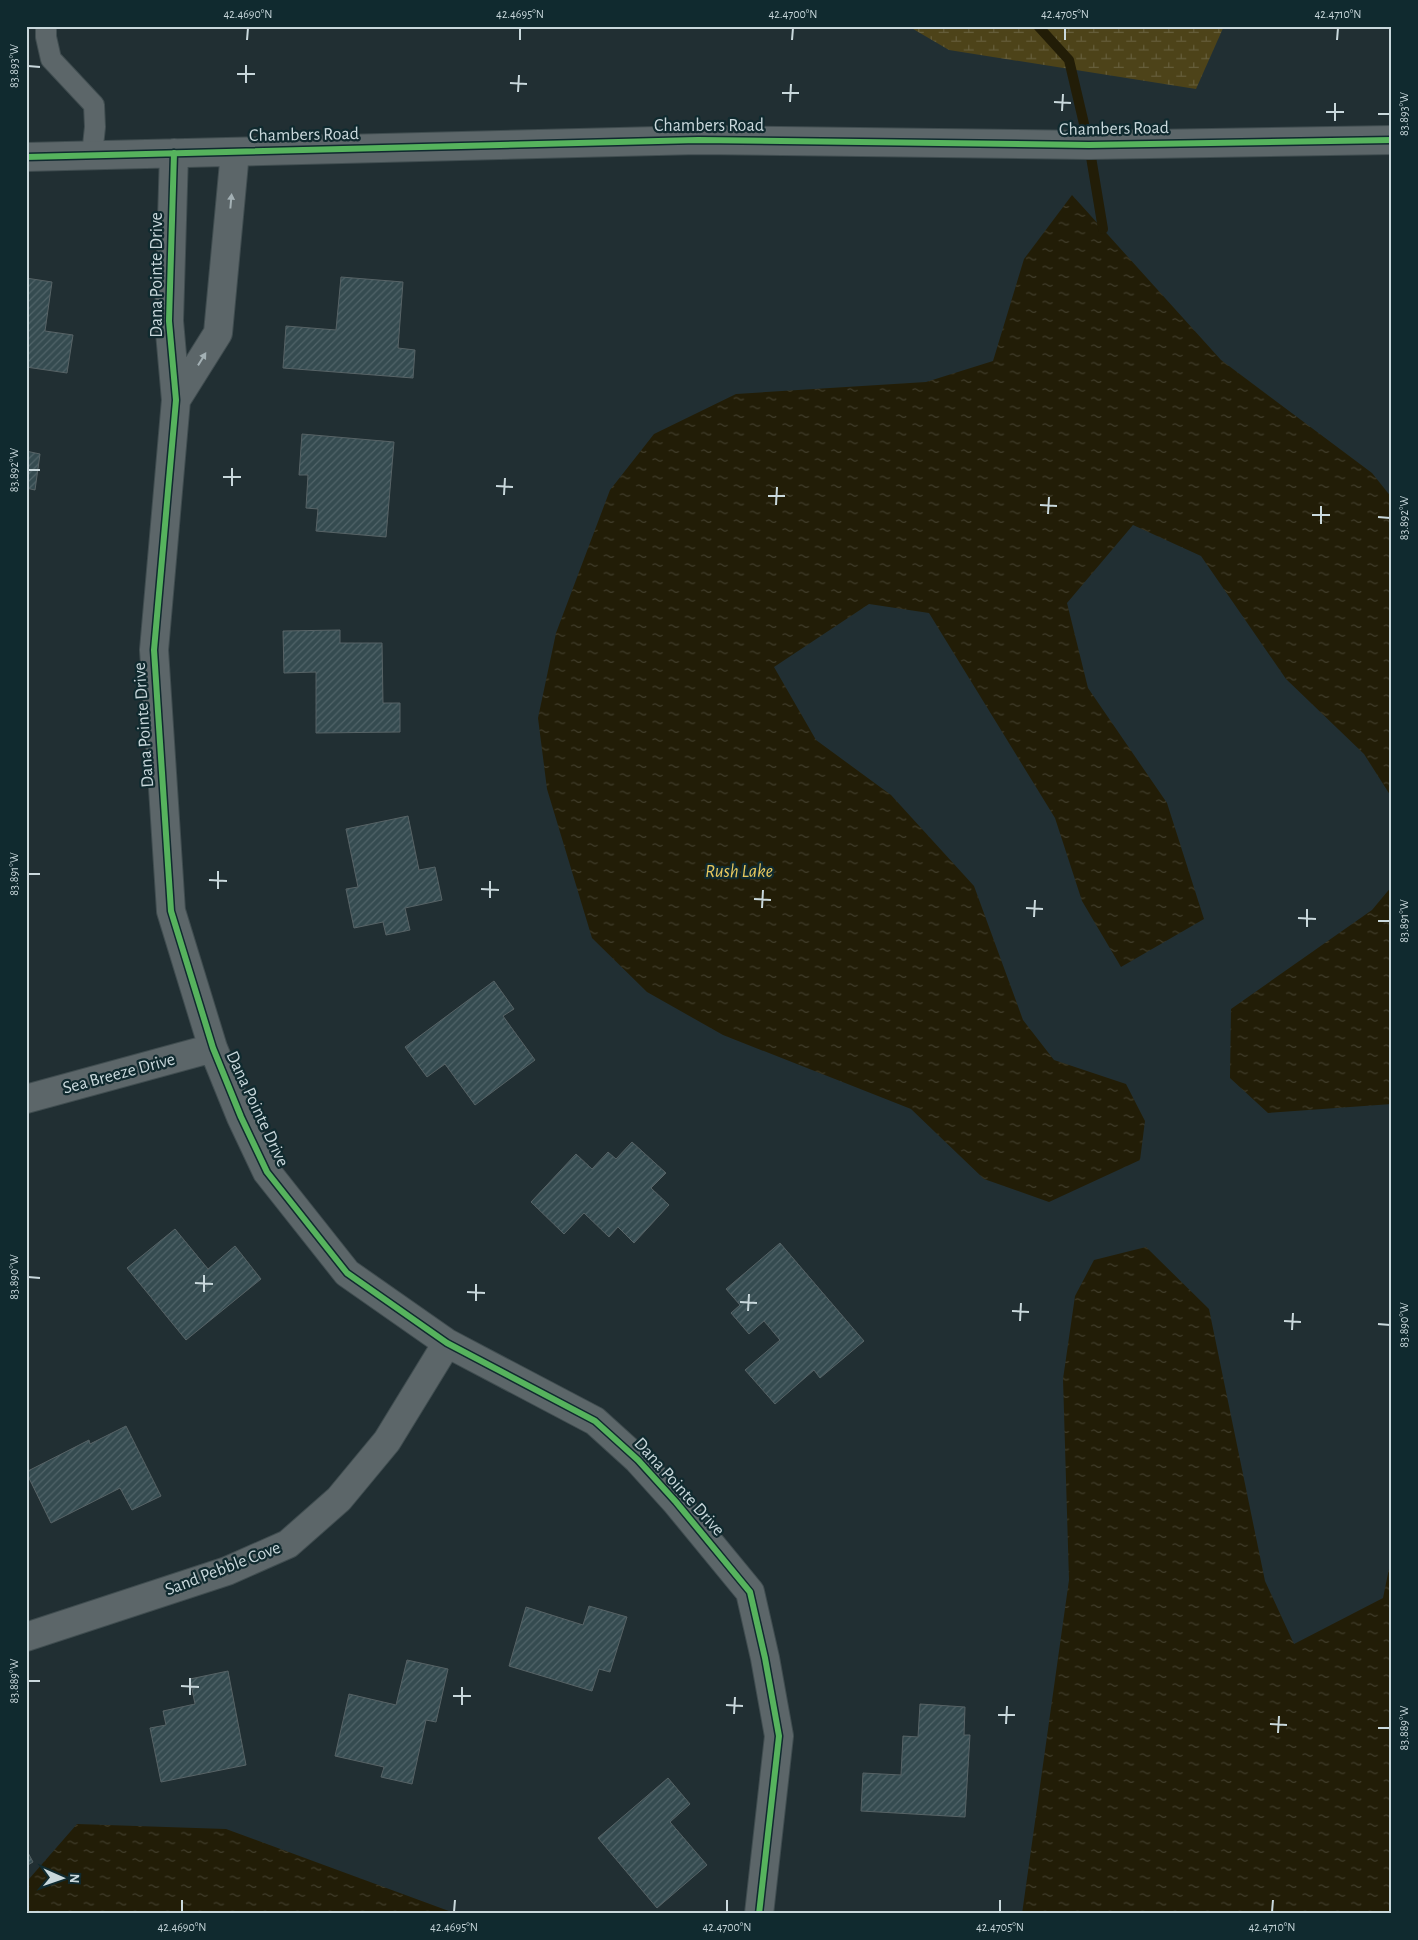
<svg xmlns="http://www.w3.org/2000/svg" width="1418" height="1940" viewBox="0 0 1418 1940" font-family="'Alegreya Sans',sans-serif">
	<style>
		.wetland { fill: url(#wetland-marsh) }
		.water { fill: url(#water-ripples) }
		.lines { fill: none; stroke-linecap: round; stroke-linejoin: round }
		.stream { stroke: #221d07; stroke-width: 10 }
		.building { fill: url(#building-hatch); stroke: #576366 }
		.lane-casing { stroke: #404d50; stroke-width: 22 }
		.street-casing { stroke: #404d50; stroke-width: 30 }
		.lane { stroke: #5c6669; stroke-width: 20 }
		.street { stroke: #5c6669; stroke-width: 28 }
		.cycleway-casing { stroke: #102a2f; stroke-width: 9 }
		.cycleway { stroke: #56b35d; stroke-width: 6 }
		.oneway { fill: #a3b0b4 }
		.ticks { fill: none; stroke: #c9d8dc; stroke-width: 2 }
		.labels { text-anchor: middle; dominant-baseline: central; stroke-width: 4.5; stroke-linejoin: round; paint-order: stroke }
		.street-label { font-size: 18px; fill: #c9d8dc; stroke: #102a2f }
		.water-label { font-size: 19px; font-style: italic; fill: #e8c85e; stroke: #102a2f }
		.neatline { fill: none; stroke: #c9d8dc; stroke-width: 2 }
		.ticks-label { font-size: 12px; text-anchor: middle; fill: #c9d8dc }
	</style>
	<defs>
		<pattern id="wetland-marsh" width="20" height="14" patternUnits="userSpaceOnUse" patternTransform="scale(1.25)"><rect width="20" height="14" fill="#4d4319"/><path d="M1 5h8M5 5V1M11 12h8M15 12V8" fill="none" stroke="#655d3a"/></pattern>
		<pattern id="water-ripples" width="26" height="14" patternUnits="userSpaceOnUse" patternTransform="scale(1.25)"><rect width="26" height="14" fill="#221d07"/><path d="M2 4q2-2 4 0t4 0M15 11q2-2 4 0t4 0" fill="none" stroke="#413d2b"/></pattern>
		<pattern id="building-hatch" width="6" height="6" patternUnits="userSpaceOnUse" patternTransform="scale(1.25)"><rect width="6" height="6" fill="#354b50"/><path d="M-1 1l2-2M0 6l6-6M5 7l2-2" fill="none" stroke="#516469"/></pattern>
	</defs>
	<rect width="100%" height="100%" fill="#212f33"/>
	<path class="wetland" d="M908,26H1224L1196,89L949,50Z"/>
	<path class="water" d="M1072,195L1221,360L1372,473L1392,498V798L1364,754L1286,679L1201,556L1133,525L1067,603L1088,688L1167,803L1204,919L1121,967L1082,901L1055,818L929,613L869,604L774,667L816,740L891,795L974,886L1023,1020L1054,1060L1126,1084L1145,1121L1140,1160L1049,1202L984,1179L911,1109L723,1035L647,992L592,938L547,789L538,718L556,633L610,490L654,434L736,394L926,382L993,361L1024,259Z
		M1392,886V1104L1268,1113L1230,1078L1231,1009L1372,910Z
		M1146,1247L1209,1309L1265,1581L1294,1644L1383,1598L1392,1554V1914H1022L1069,1580L1063,1379L1075,1296L1094,1260Z
		M77,1824L226,1829L457,1914H26V1886L29,1879Z"/>
	<g class="lines">
		<path class="stream" d="M1038,26L1069,60L1089,145L1103,229"/>
	</g>
	<path class="building" d="M341,277L403,282L398,348L415,350L413,378L283,368L286,326L336,330Z
		M26,278L52,282L45,331L73,335L67,373L26,367Z
		M302,434L394,442L386,537L316,531L318,509L306,508L308,475H299Z
		M26,451L40,454L35,490L26,488Z
		M340,630V643H382L383,703H400V732L316,733V672L284,673L283,631Z
		M408,816L419,870L435,867L442,900L405,908L410,930L386,935L383,922L354,928L346,889L358,887L346,829Z
		M494,981L514,1009L503,1016L535,1060L475,1105L445,1064L427,1077L405,1047Z
		M632,1142L666,1173L651,1188L669,1205L634,1243L618,1227L609,1237L584,1213L564,1234L531,1202L576,1154L592,1169L608,1152L616,1159Z
		M175,1229L208,1269L235,1246L261,1279L186,1340L127,1268Z
		M780,1243L864,1341L820,1378L814,1370L775,1404L745,1370L780,1340L764,1321L749,1334L731,1313L740,1305L726,1289Z
		M126,1426L161,1496L132,1510L120,1488L51,1523L26,1472L89,1440L90,1444Z
		M589,1606L627,1617L610,1672L599,1669L592,1691L509,1666L526,1607L583,1625Z
		M407,1660L448,1669L436,1722L426,1720L412,1784L381,1777L384,1767L335,1756L349,1694L396,1705Z
		M228,1671L246,1765L161,1782L150,1728L166,1725L163,1711L195,1704L190,1679Z
		M920,1704L965,1707L964,1735H970L965,1817L861,1811L863,1773L901,1775L903,1736L918,1737Z
		M668,1778L690,1804L670,1822L707,1865L657,1908L598,1838Z
		M26,1849L33,1862L26,1866Z"/>
	<g class="lines">
		<g class="lane-casing">
			<path id="lane" d="M46,26V37L51,59L94,105L95,127L92,155"/>
		</g>
		<g class="street-casing">
			<path id="street" d="M174,153L169,321L176,400L154,650L171,911L213,1048L241,1117L267,1172L347,1273L447,1343L595,1421L638,1460L676,1502L750,1592L765,1658L779,1736L759,1914
				M26,157L698,140L1089,145L1392,140
				M176,400L218,333L235,152
				M26,1099L213,1048
				M26,1637L227,1571L288,1544L339,1499L387,1441L447,1343"/>
		</g>
		<use href="#lane" class="lane"/>
		<use href="#street" class="street"/>
		<g class="cycleway-casing">
			<path id="cycleway" d="M174,153L169,321L176,400L154,650L171,911L213,1048L241,1117L267,1172L347,1273L447,1343L595,1421L638,1460L676,1502L750,1592L765,1658L779,1736L759,1914
				M26,157L698,140L1089,145L1392,140"/>
		</g>
		<use href="#cycleway" class="cycleway"/>
	</g>
	<defs><path id="oneway-solid" d="M-6-.8H1V-3.2L6.5 0L1 3.2V.8H-6Z" transform="scale(1.25)"/></defs>
	<g class="oneway">
		<use href="#oneway-solid" transform="translate(231 201) rotate(-85)"/>
		<use href="#oneway-solid" transform="translate(202 359) rotate(-58)"/>
	</g>
	<path class="ticks" d="M247,40L248,28M520,40V28M792,40L793,28M1065,40V28M1337,40L1338,28M28,66L40,67M237,74H255M246,83V65M510,83L527,84M518,92L519,75M782,93H799M790,102L791,84M1054,102L1071,103M1062,111L1063,94M1326,112H1344M1378,114H1390M1335,121V103M28,470H40M223,477H241M232,486V468M496,486L513,487M504,495L505,478M768,496H785M776,505L777,487M1040,505L1057,506M1048,514L1049,497M1312,515H1330M1378,517L1390,518M1321,524V506M28,874H40M209,880L227,881M218,889V871M481,889L499,890M490,898V881M754,899L771,900M762,908L763,890M1026,908L1043,909M1034,917L1035,900M1298,918L1316,919M1378,921H1390M1307,927V909M28,1277L40,1278M195,1283L213,1284M204,1292V1275M467,1292L485,1293M476,1301V1284M740,1302L757,1303M748,1311L749,1294M1012,1311L1029,1312M1020,1321L1021,1303M1284,1321L1301,1322M1378,1324L1390,1325M1292,1330L1293,1313M28,1681H40M181,1686L199,1687M190,1695V1678M453,1696H471M462,1705V1687M726,1705L743,1706M734,1714L735,1697M998,1715H1015M1006,1724L1007,1706M1270,1724L1287,1725M1378,1728H1390M1278,1733L1279,1716M182,1912V1900M454,1912L455,1900M727,1912V1900M1000,1912V1900M1272,1912L1273,1900"/>
	<g class="labels">
		<g class="street-label">
			<text x="709" y="126">Chambers Road</text>
			<text transform="translate(1114 129) rotate(-1)">Chambers Road</text>
			<text transform="translate(304 135) rotate(-1)">Chambers Road</text>
			<text transform="translate(157 275) rotate(-90)">Dana Pointe Drive</text>
			<text transform="translate(144 725) rotate(-94)">Dana Pointe Drive</text>
			<text transform="translate(119 1074) rotate(-15)">Sea Breeze Drive</text>
			<text transform="translate(257 1109) rotate(65)">Dana Pointe Drive</text>
			<text transform="translate(679 1487) rotate(48)">Dana Pointe Drive</text>
			<text transform="translate(223 1569) rotate(-21)">Sand Pebble Cove</text>
		</g>
		<g class="water-label">
			<text x="739" y="871">Rush Lake</text>
		</g>
	</g>
	<rect width="1418" height="1940" fill="none" stroke="#102a2f" stroke-width="55"/>
	<g transform="translate(62 1878) rotate(92)" stroke="#102a2f" stroke-width="4" paint-order="stroke">
	<path d="M0-4L9 19L0 12L-9 19Z" fill="#c9d8dc"/>
	<text y="-8" font-size="14" font-weight="bold" text-anchor="middle" fill="#c9d8dc">N</text>
	</g>
	<rect x="28" y="28" width="1362" height="1884" class="neatline"/>
	<g class="ticks-label">
		<text x="248" y="18">42.4690°N</text>
		<text x="520" y="18">42.4695°N</text>
		<text x="793" y="18">42.4700°N</text>
		<text x="1065" y="18">42.4705°N</text>
		<text x="1338" y="18">42.4710°N</text>
		<text transform="translate(14 66) rotate(-90)" y="4">83.893°W</text>
		<text transform="translate(1404 114) rotate(-90)" y="4">83.893°W</text>
		<text transform="translate(14 470) rotate(-90)" y="4">83.892°W</text>
		<text transform="translate(1404 518) rotate(-90)" y="4">83.892°W</text>
		<text transform="translate(14 874) rotate(-90)" y="4">83.891°W</text>
		<text transform="translate(1404 921) rotate(-90)" y="4">83.891°W</text>
		<text transform="translate(14 1277) rotate(-90)" y="4">83.890°W</text>
		<text transform="translate(1404 1325) rotate(-90)" y="4">83.890°W</text>
		<text transform="translate(14 1681) rotate(-90)" y="4">83.889°W</text>
		<text transform="translate(1404 1728) rotate(-90)" y="4">83.889°W</text>
		<text x="182" y="1931">42.4690°N</text>
		<text x="454" y="1931">42.4695°N</text>
		<text x="727" y="1931">42.4700°N</text>
		<text x="1000" y="1931">42.4705°N</text>
		<text x="1272" y="1931">42.4710°N</text>
	</g>
</svg>
